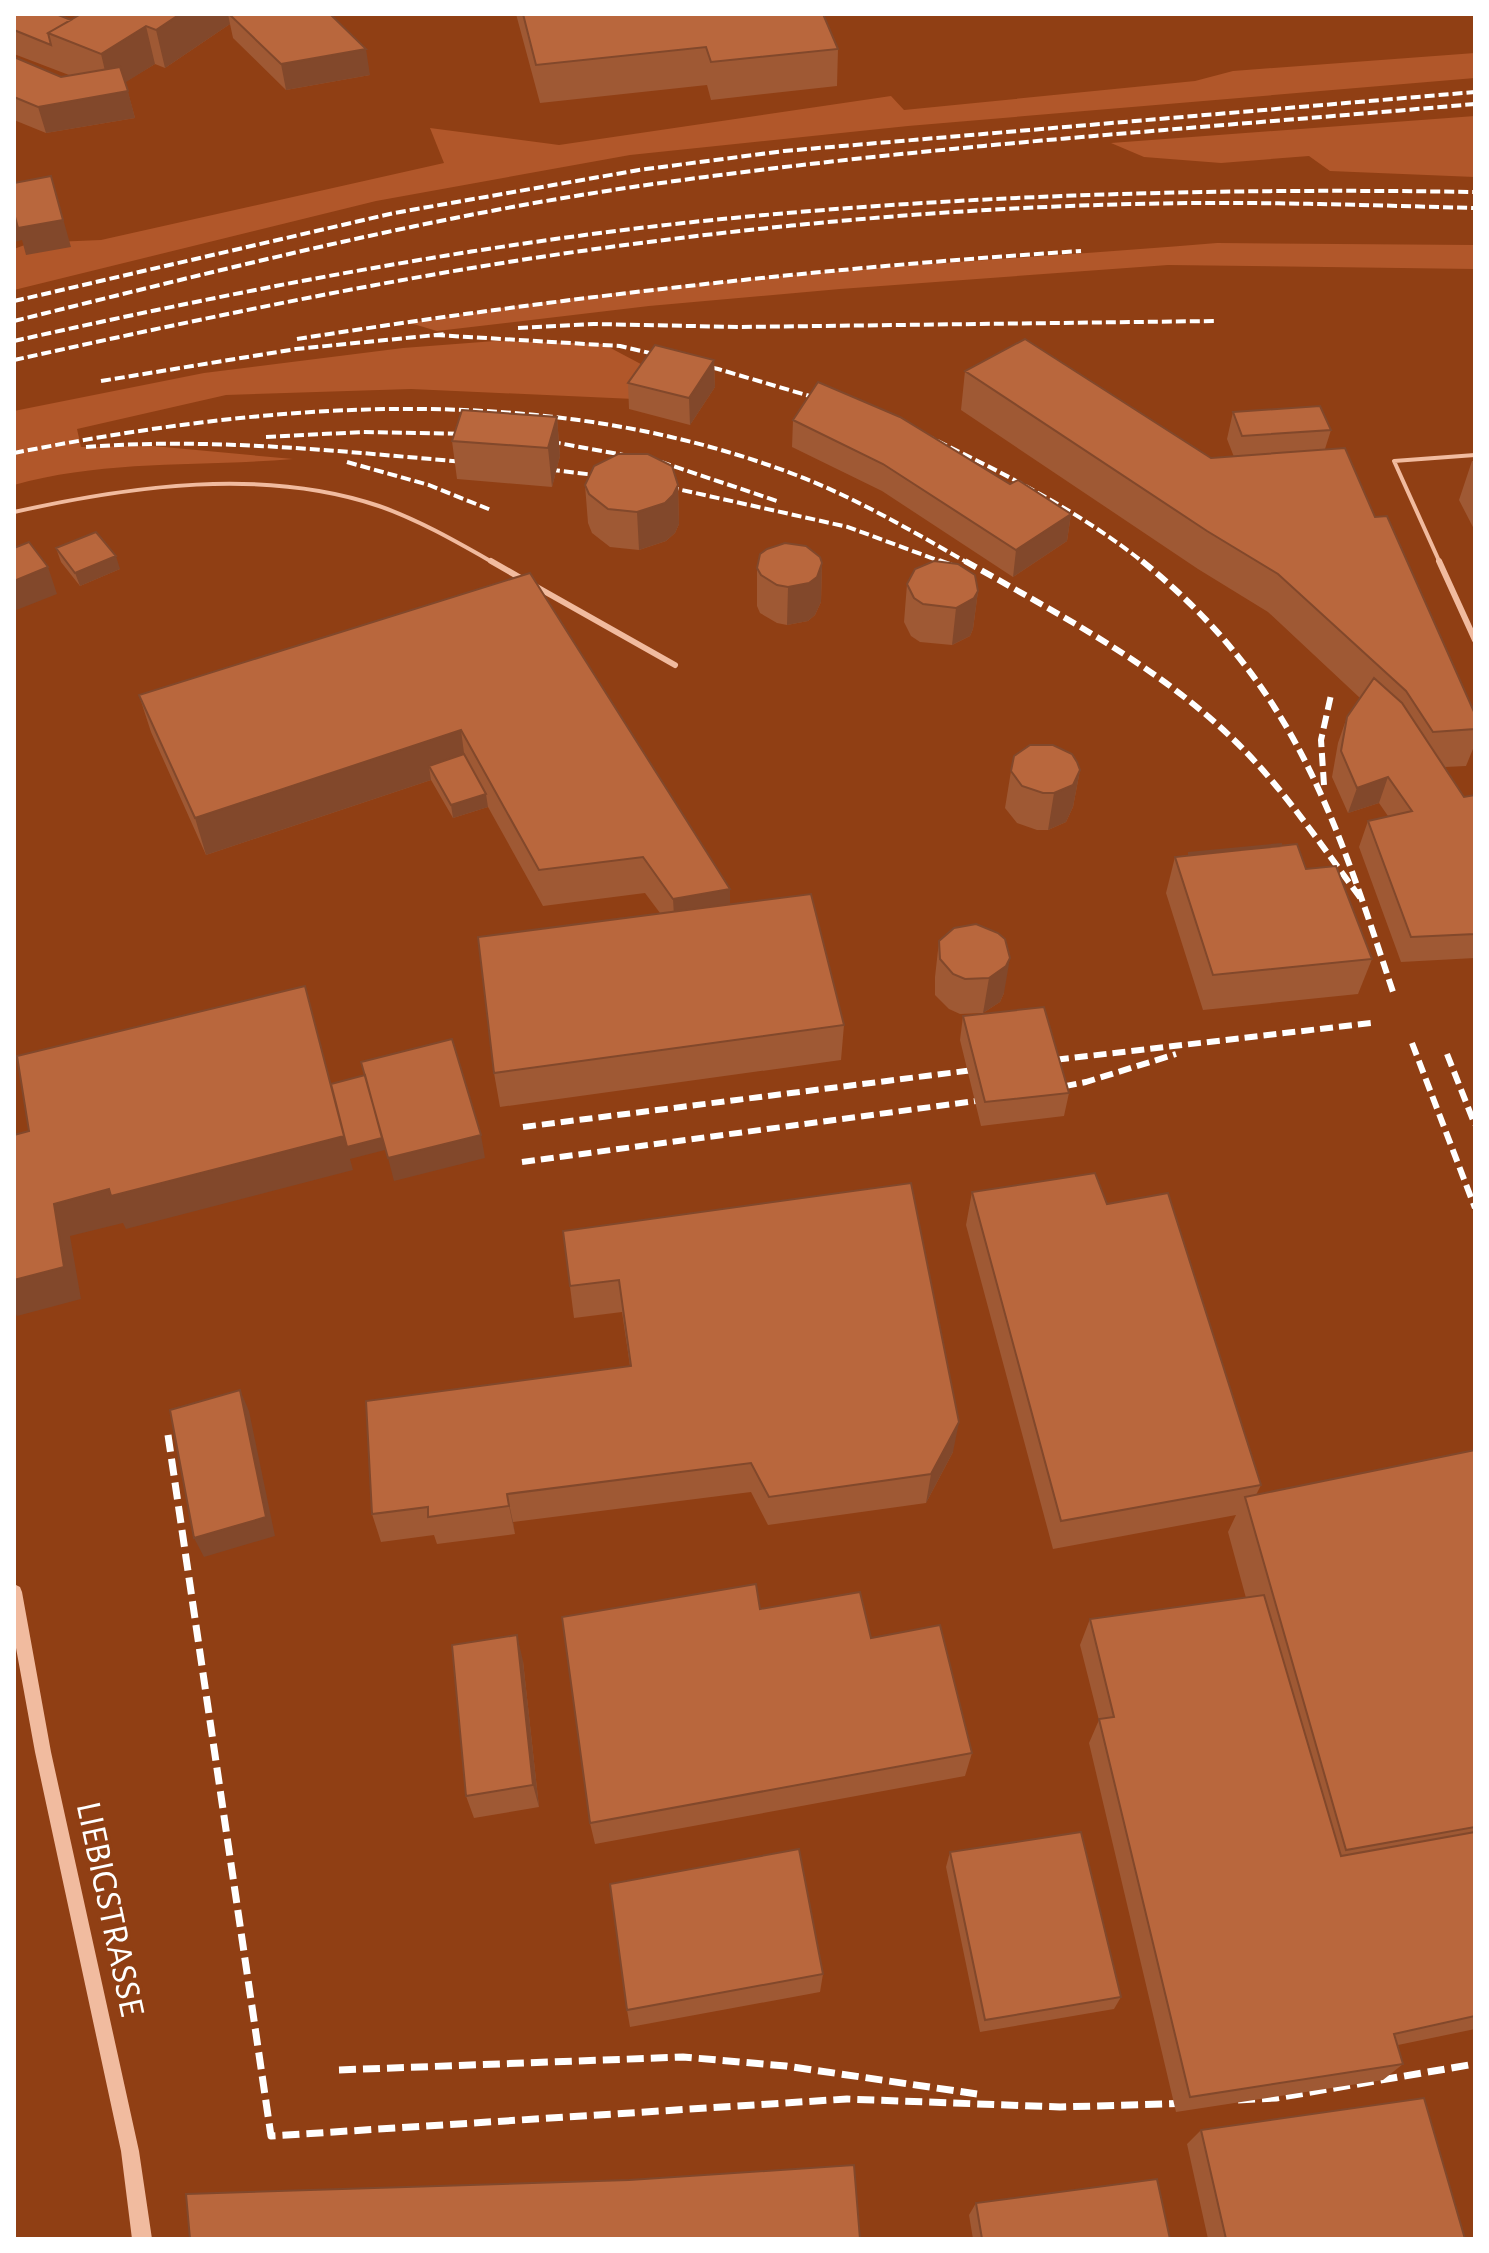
<svg xmlns="http://www.w3.org/2000/svg" width="1489" height="2253" viewBox="0 0 1489 2253" font-family="'Alegreya Sans',sans-serif">
	<style>
		.green { fill: #b1572a }
		.lines { fill: none; stroke-linecap: round; stroke-linejoin: round }
		.service-far1 { stroke: #f1bb9f; stroke-width: 4 }
		.service { stroke: #f1bb9f; stroke-width: 6 }
		.tertiary { fill: #f1bb9f; fill-rule: evenodd }
		.rail-far2 { stroke: #fff; stroke-width: 4; stroke-dasharray: 10 4; stroke-linecap: butt }
		.rail-far1 { stroke: #fff; stroke-width: 6; stroke-dasharray: 13 6; stroke-linecap: butt }
		.rail { stroke: #fff; stroke-width: 7; stroke-dasharray: 17 7; stroke-linecap: butt }
		.wall { fill: #9f5934 }
		.shaded-wall { fill: #82482b }
		.building { fill: #b9673d; stroke: #82482b; stroke-width: 2 }
		.labels { text-anchor: middle; dominant-baseline: central; stroke-width: 6; stroke-linejoin: round; paint-order: stroke }
		.near-street-label { font-size: 36px; fill: #fff; stroke: #903f14 }
	</style>
	<rect width="100%" height="100%" fill="#903f14"/>
	<path class="green" d="M1475,53V78L908,126L630,155L376,201L14,290V249L30,243L101,240L444,163L430,128L559,145L891,96L904,110L1195,81L1233,71Z
		M1475,116V177L1330,171L1309,156L1221,163L1144,157L1111,143Z
		M1217,243L1475,245V269L1168,265L840,289L649,306L437,331L410,323C676,275 948,265 1217,243Z
		M495,341L603,344L654,371L634,399L411,389L226,395L77,429L81,447L153,446L293,459C199,467 106,459 14,485V411L204,373L403,348Z"/>
	<g class="lines">
		<path class="service-far1" d="M14,512C130,486 263,467 379,506C419,520 457,542 494,563
			M1440,563L1394,461L1475,455"/>
		<path class="service" d="M491,561L526,581
			M1439,561L1475,640
			M535,586L675,665"/>
		<path class="tertiary" d="M14,1584L20,1587L22,1592L51,1752L139,2151L152,2239H132L121,2151L35,1752L14,1637Z"/>
		<path class="rail-far2" d="M14,301L394,213L639,170L784,151L1475,92
			M14,321C228,268 442,213 661,183C931,145 1204,128 1475,104
			M518,328L594,324L740,327L1214,321
			M435,335L620,346L718,369L830,402
			M297,339C557,298 818,268 1081,251
			M14,341C255,287 497,240 743,217C987,194 1230,188 1475,192
			M14,360C209,317 405,275 603,248C779,224 957,208 1134,204C1248,201 1361,205 1475,208
			M101,381L296,349L446,334
			M925,435C1001,472 1078,510 1144,563
			M266,437L363,432L477,434
			M537,439L661,462L780,502
			M86,447C217,437 346,452 476,463
			M14,453C272,402 545,379 796,475C856,498 912,531 968,563
			M347,462L429,485L491,510
			M536,468L612,477
			M655,484L848,527L945,563"/>
		<path class="rail-far1" d="M939,561L963,570
			M965,561C1058,614 1155,664 1233,739C1282,786 1321,845 1362,900
			M1142,561C1294,684 1334,814 1393,992
			M1324,785L1321,740L1331,695
			M1412,1043L1475,1208
			M1447,1054L1475,1125
			M1037,1062L1371,1023
			M1045,1090L1086,1082L1176,1054
			M523,1127L989,1068
			M522,1162L998,1098"/>
		<path class="rail" d="M168,1435L271,2136L847,2099L1060,2107L1198,2103
			M339,2070L683,2057L786,2066L977,2094
			M1238,2100L1276,2098L1475,2064"/>
	</g>
	<path class="wall" d="M14,14L71,20L81,14H330L370,75L286,90L233,38L230,24L165,68L155,64L125,82L135,118L46,133L14,120V57L61,77L69,75L14,54Z
		M516,14H823L838,49L837,86L711,100L707,85L540,103Z
		M714,360L715,387L690,425L629,409L628,383Z
		M965,371L1211,458L1234,457L1227,439L1233,412L1331,430L1325,449L1375,517L1475,714V744L1466,766L1445,767L1464,797L1475,795V958L1401,962L1359,847L1368,821L1388,816L1379,803L1348,813L1332,777L1338,743L1347,717L1360,698L1268,612L1198,569L961,410Z
		M557,417L560,456L552,487L457,479L452,441Z
		M793,420L1010,484L1071,514L1067,541L1013,577L882,491L792,447Z
		M1472,461H1475V531L1459,500Z
		M585,485H678L679,524L675,533L666,541L639,550L610,547L592,533L588,523Z
		M56,548L120,569L80,586L61,562Z
		M822,563L821,602L815,615L808,621L787,625L777,623L760,613L757,606V568Z
		M530,573L730,889V904L844,1025L841,1060L500,1107L494,1073L660,913L645,893L543,906L488,807L453,818L431,780L206,855L151,732L139,695Z
		M907,584L978,591L973,629L970,636L952,645L920,642L911,636L904,622Z
		M1080,770L1073,807L1066,822L1048,830H1037L1017,823L1005,808L1011,771Z
		M1281,846L1306,869L1372,959L1358,994L1203,1010L1166,893L1175,857L1188,855L1189,853Z
		M954,928L1004,993L1000,1002L983,1013L960,1014L949,1009L935,995V977L939,941Z
		M963,1016L1069,1093L1064,1116L981,1126L960,1040Z
		M972,1192L1261,1485L1256,1495L1475,1450V2029L1398,2045L1403,2064L1383,2080L1176,2112L1089,1743L1099,1720L1080,1645L1090,1619L1246,1598L1228,1532L1236,1515L1053,1549L966,1225Z
		M563,1231L953,1452L926,1503L768,1525L751,1492L513,1522L515,1534L437,1544L434,1535L381,1542L372,1514L630,1366L622,1312L574,1318Z
		M760,1609L972,1753L965,1776L595,1844L590,1823Z
		M523,1661L539,1807L474,1818L466,1796Z
		M950,1852L1121,1997L1114,2009L980,2032L946,1867Z
		M823,1974L820,1992L630,2027L627,2010Z
		M1201,2130L1465,2239H1208L1187,2144Z
		M976,2203L1170,2239H973L969,2215Z"/>
	<path class="shaded-wall" d="M180,14H228L230,24L165,68L156,30Z
		M146,26L155,64L110,92L101,54Z
		M366,49L370,75L286,90L281,64Z
		M128,91L135,118L46,133L38,107Z
		M51,176L71,247L26,255L22,240L14,242V213Z
		M714,360L715,387L690,425L689,398Z
		M557,417L560,456L552,487L548,448Z
		M678,485L679,524L675,533L666,541L639,550L637,512Z
		M1071,514L1067,541L1013,577L1016,550Z
		M116,556L120,569L80,586L75,573Z
		M822,563L821,602L815,615L808,621L787,625L788,587Z
		M48,567L57,594L14,611V581Z
		M978,591L973,629L970,636L952,645L956,608Z
		M461,730L466,768L429,766L431,780L206,855L195,818Z
		M1080,770L1073,807L1066,822L1048,830L1054,793Z
		M1388,777L1379,803L1348,813L1357,788Z
		M486,794L488,807L453,818L451,805Z
		M730,889V926L675,935L673,899Z
		M1010,958L1004,993L1000,1002L983,1013L989,978Z
		M481,1135L485,1158L394,1181L388,1158Z
		M344,1136L347,1147L382,1138L385,1150L350,1159L353,1170L126,1229L123,1223L70,1236L81,1299L17,1316L14,1311V1280L54,1204L109,1189Z
		M240,1390L249,1411L275,1536L204,1557L194,1538Z
		M959,1422L953,1452L926,1503L931,1474Z
		M507,1494L513,1522L515,1534L509,1506Z
		M517,1635L523,1661L539,1807L533,1785Z"/>
	<path class="building" d="M14,14H56L71,20L48,33L51,45L14,30Z
		M81,14H180L156,30L146,26L101,54L48,33Z
		M229,14H330L366,49L281,64Z
		M523,14H823L838,49L711,62L706,47L536,65Z
		M14,57L61,77L120,67L128,91L38,107L14,97Z
		M51,176L63,220L18,228L14,213V183Z
		M1025,339L1211,458L1345,448L1375,517L1387,516L1475,714V729L1433,732L1406,691L1278,574L1207,531L965,371Z
		M655,345L714,360L689,398L628,383Z
		M818,382L900,417L1010,484L1018,480L1071,514L1016,550L883,464L793,420Z
		M1320,406L1331,430L1242,436L1233,412Z
		M462,410L557,417L548,448L452,441Z
		M618,454H648L672,466L678,485L673,495L665,503L637,512L608,509L589,494L585,485L594,466Z
		M96,532L116,556L75,573L56,548Z
		M29,542L48,567L14,581V548Z
		M785,543L806,546L820,557L822,563L817,577L809,583L788,587L777,585L761,575L757,568L760,554L767,549Z
		M934,561L958,564L975,575L978,591L974,598L956,608L923,604L914,598L907,584L915,569Z
		M530,573L730,889L673,899L643,857L539,870L461,730L195,818L139,695Z
		M1374,678L1402,703L1464,797L1475,795V934L1411,937L1368,821L1412,811L1388,777L1357,788L1341,751L1347,717Z
		M1030,745H1053L1072,754L1077,762L1080,770L1073,785L1054,793H1043L1022,786L1011,771L1014,756Z
		M464,754L486,794L451,805L429,766Z
		M1281,844V846L1189,855V853Z
		M1297,844L1306,869L1336,866L1372,959L1213,975L1175,857Z
		M811,894L844,1025L494,1073L478,937Z
		M976,924L998,933L1005,939L1010,958L1006,966L989,978L965,979L953,974L940,959L939,941L954,928Z
		M305,986L344,1136L111,1196L109,1189L54,1204L64,1267L14,1280V1135L29,1131L17,1056Z
		M1044,1007L1069,1093L985,1102L963,1016Z
		M452,1039L481,1135L388,1158L361,1062Z
		M365,1075L382,1138L347,1147L331,1084Z
		M1095,1173L1107,1204L1168,1193L1261,1485L1061,1521L972,1192Z
		M911,1183L959,1422L931,1474L769,1497L751,1463L507,1494L509,1506L428,1517V1507L372,1514L366,1401L631,1366L619,1280L570,1286L563,1231Z
		M240,1390L266,1517L194,1538L170,1410Z
		M1475,1450V1827L1346,1850L1245,1497Z
		M756,1584L760,1609L860,1592L871,1638L940,1625L972,1753L590,1823L562,1617Z
		M1264,1595L1341,1856L1475,1832V2016L1394,2034L1403,2064L1190,2097L1099,1719L1114,1717L1090,1619Z
		M517,1635L533,1785L466,1796L452,1645Z
		M1081,1832L1121,1997L985,2020L950,1852Z
		M799,1849L823,1974L627,2010L610,1884Z
		M1424,2098L1465,2239H1226L1201,2130Z
		M854,2165L860,2239H190L186,2194L629,2180Z
		M1157,2179L1170,2239H982L976,2203Z"/>
	<g class="labels">
		<g class="near-street-label">
			<text transform="translate(110 1909) rotate(78)">LIEBIGSTRASSE</text>
		</g>
	</g>
	<rect width="1489" height="2253" fill="none" stroke="#ffffff" stroke-width="32"/>
</svg>
